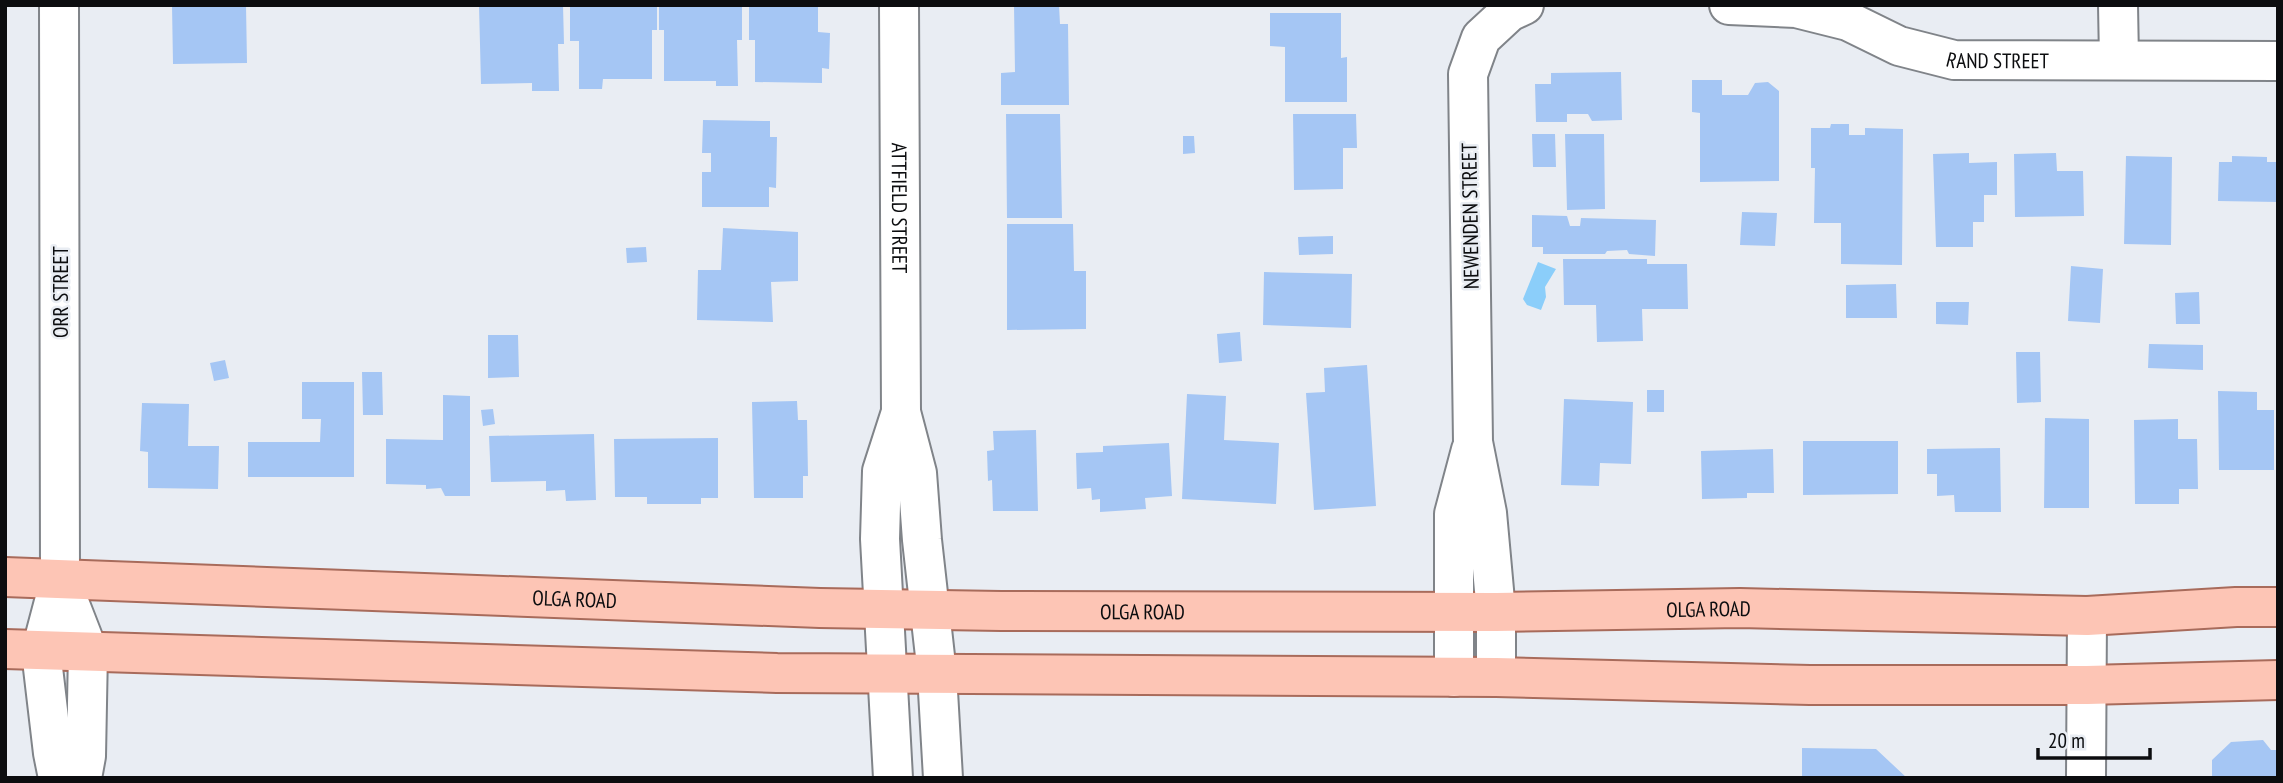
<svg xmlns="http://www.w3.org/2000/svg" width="2283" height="783" viewBox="0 0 2283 783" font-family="'PT Sans Narrow',sans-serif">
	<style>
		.water { fill: #8bcefa }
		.building { fill: #a5c6f4 }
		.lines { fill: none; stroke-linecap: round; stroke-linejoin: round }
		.minor-casing { stroke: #808489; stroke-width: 42 }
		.major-casing { stroke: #a86b5b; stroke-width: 42 }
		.minor { stroke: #fff; stroke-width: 38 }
		.major { stroke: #fdc5b5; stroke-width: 38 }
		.labels { text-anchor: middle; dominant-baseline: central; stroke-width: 5; stroke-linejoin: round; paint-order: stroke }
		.street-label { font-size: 21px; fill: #0c0d0f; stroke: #e9edf3 }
	</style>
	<rect width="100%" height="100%" fill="#e9edf3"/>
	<path class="water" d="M1538,262L1556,269L1545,287L1546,297L1541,310L1527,305L1523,299Z"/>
	<path class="building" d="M172,5H246L247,63L173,64Z
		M479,5H563L564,44H558L559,91H532V83L481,84Z
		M570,5H657V30H652V79H603L602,89H579V41H570Z
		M659,5H742V40H737L738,86H716V81H664V30H659Z
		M749,5H818V32L830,33L829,69L822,68V83L755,82V40H749Z
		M1014,5H1059L1060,24H1068L1069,105H1001V73L1015,72Z
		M1270,13H1341V58L1347,57V102H1285V47L1270,46Z
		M1621,72L1622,120L1592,121L1588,114H1567V122H1536L1535,84H1551V73Z
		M1692,80H1722V95H1748L1755,83L1768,82L1779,91V181L1700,182V113L1692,112Z
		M1006,114H1060L1062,218H1007Z
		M1293,114H1356L1357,148H1343V189L1294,190Z
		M703,120L770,121V137H777L776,188L769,187V207H702V172H711V153H702Z
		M1831,124H1849V135H1865V128L1903,129L1902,265L1841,264V223H1814L1815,168H1811V128H1830Z
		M1532,134H1555L1556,167H1533Z
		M1565,134H1604L1605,209L1567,210Z
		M1183,136H1194L1195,153L1183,154Z
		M1969,153V163L1997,162V195H1984V222H1973V247H1936L1933,154Z
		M2056,153L2057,171H2083L2084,216L2015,217L2014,154Z
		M2126,156L2172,157L2171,245L2124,244Z
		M2232,156L2267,157V162H2278V202L2218,201L2219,162H2232Z
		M1742,212L1777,213L1775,246L1740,245Z
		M1532,215L1567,216L1570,226H1580L1581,218L1656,220L1655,256L1629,254L1627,250L1607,251L1605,254H1543V247H1532Z
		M1007,224H1073L1074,271H1086V329L1007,330Z
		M723,228L798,232V281L771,282L773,322L697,320L698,270H721Z
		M1333,236V254L1299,255L1298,237Z
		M646,247L647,262L627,263L626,248Z
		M1563,259H1647V264H1687L1688,309H1642L1643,341L1597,342L1596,305H1564Z
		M2071,266L2103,269L2100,323L2068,321Z
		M1264,272L1352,274L1351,328L1263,325Z
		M1896,284L1897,318H1846V285Z
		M2199,292L2200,324H2176L2175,293Z
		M1936,302H1969L1968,325L1936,324Z
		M1240,332L1242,361L1219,363L1217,334Z
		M488,335H518L519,377L488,378Z
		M2149,344L2203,345V370L2148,368Z
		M2016,352H2040L2041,402L2017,403Z
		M225,360L229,378L214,381L210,363Z
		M1367,365L1376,506L1314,510L1306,393L1325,392L1324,368Z
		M362,372H382L383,415H363Z
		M302,382H354V477H248V442H320L321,419H302Z
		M1647,390H1664V412H1647Z
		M2218,391L2257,392V410H2274V470H2219Z
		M1187,394L1226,396L1224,440L1279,443L1276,504L1182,499Z
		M443,395L470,396V496H445L441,488L426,489V485L386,484V439L443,440Z
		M1564,399L1633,402L1631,464L1600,463L1599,486L1561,485Z
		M797,401L798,420H807L808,476H803V498H754L752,402Z
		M142,403L189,404L188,446H219L218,489L148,488V452L140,451Z
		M493,409L495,424L483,426L481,410Z
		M2045,418L2089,419V508H2044Z
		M2178,419V439H2197L2198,489H2179V504H2135L2134,420Z
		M1036,430L1038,511H993L992,480L988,481L987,451L994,450L993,431Z
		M594,434L596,500L566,501L565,490L546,491V481L491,482L489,436Z
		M718,438V498H701V504H647V497H615L614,439Z
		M1803,441H1898V494L1803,495Z
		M1169,443L1172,496L1145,498L1146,509L1100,512V499L1092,500L1091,488L1077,489L1076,453L1103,452V446Z
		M2000,448L2001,512H1955L1954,495L1937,496V474H1927V449Z
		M1773,449L1774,493H1747V498L1702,499L1701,451Z
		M2263,740L2271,750H2278V778H2212V760L2231,742Z
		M1802,748L1876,749L1907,778H1802Z"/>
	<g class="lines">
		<g class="minor-casing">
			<g id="minor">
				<path id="s1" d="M899,5L901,412L917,473L922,540L937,674L943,778"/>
				<path id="s2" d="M1729,5L1796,8L1848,21L1899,46L1954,60L2278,61"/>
				<path d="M2118,5L2119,59"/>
				<path d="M60,579L88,651L86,756L82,778"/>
				<path d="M1454,677V514L1471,450"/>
				<path d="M1496,677V612L1487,513L1473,442L1468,74L1481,38L1509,12L1524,5"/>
				<path d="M58,778L53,753L41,651L60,579L59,5"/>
				<path d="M893,778L880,539L882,471L901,412"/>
				<path d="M2086,778L2087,616"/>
			</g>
		</g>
		<g class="major-casing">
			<g id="major">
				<path id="s3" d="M5,577L820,608L1001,611L1496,612L1740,608L2087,616L2236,607H2278"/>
				<path d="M5,649L777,673L1496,677L1810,685H2087L2278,680"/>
			</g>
		</g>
		<use href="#minor" class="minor"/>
		<use href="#major" class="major"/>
	</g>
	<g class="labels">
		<g class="street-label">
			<text stroke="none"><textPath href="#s2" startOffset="278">RAND STREET</textPath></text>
			<text stroke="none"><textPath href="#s1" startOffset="203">ATTFIELD STREET</textPath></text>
			<text transform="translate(1470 216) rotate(-91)">NEWENDEN STREET</text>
			<text transform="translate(60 292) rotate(-90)">ORR STREET</text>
			<text stroke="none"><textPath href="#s3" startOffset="570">OLGA ROAD</textPath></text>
			<text stroke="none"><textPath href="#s3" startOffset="1704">OLGA ROAD</textPath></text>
			<text stroke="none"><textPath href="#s3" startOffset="1138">OLGA ROAD</textPath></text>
		</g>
	</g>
	<rect width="2283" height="783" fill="none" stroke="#0c0d0f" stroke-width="14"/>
	<path d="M2038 748v10h112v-10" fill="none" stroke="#0c0d0f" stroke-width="3.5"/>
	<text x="2048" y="748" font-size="21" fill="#0c0d0f" stroke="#e9edf3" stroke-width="5" paint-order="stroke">20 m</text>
</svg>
